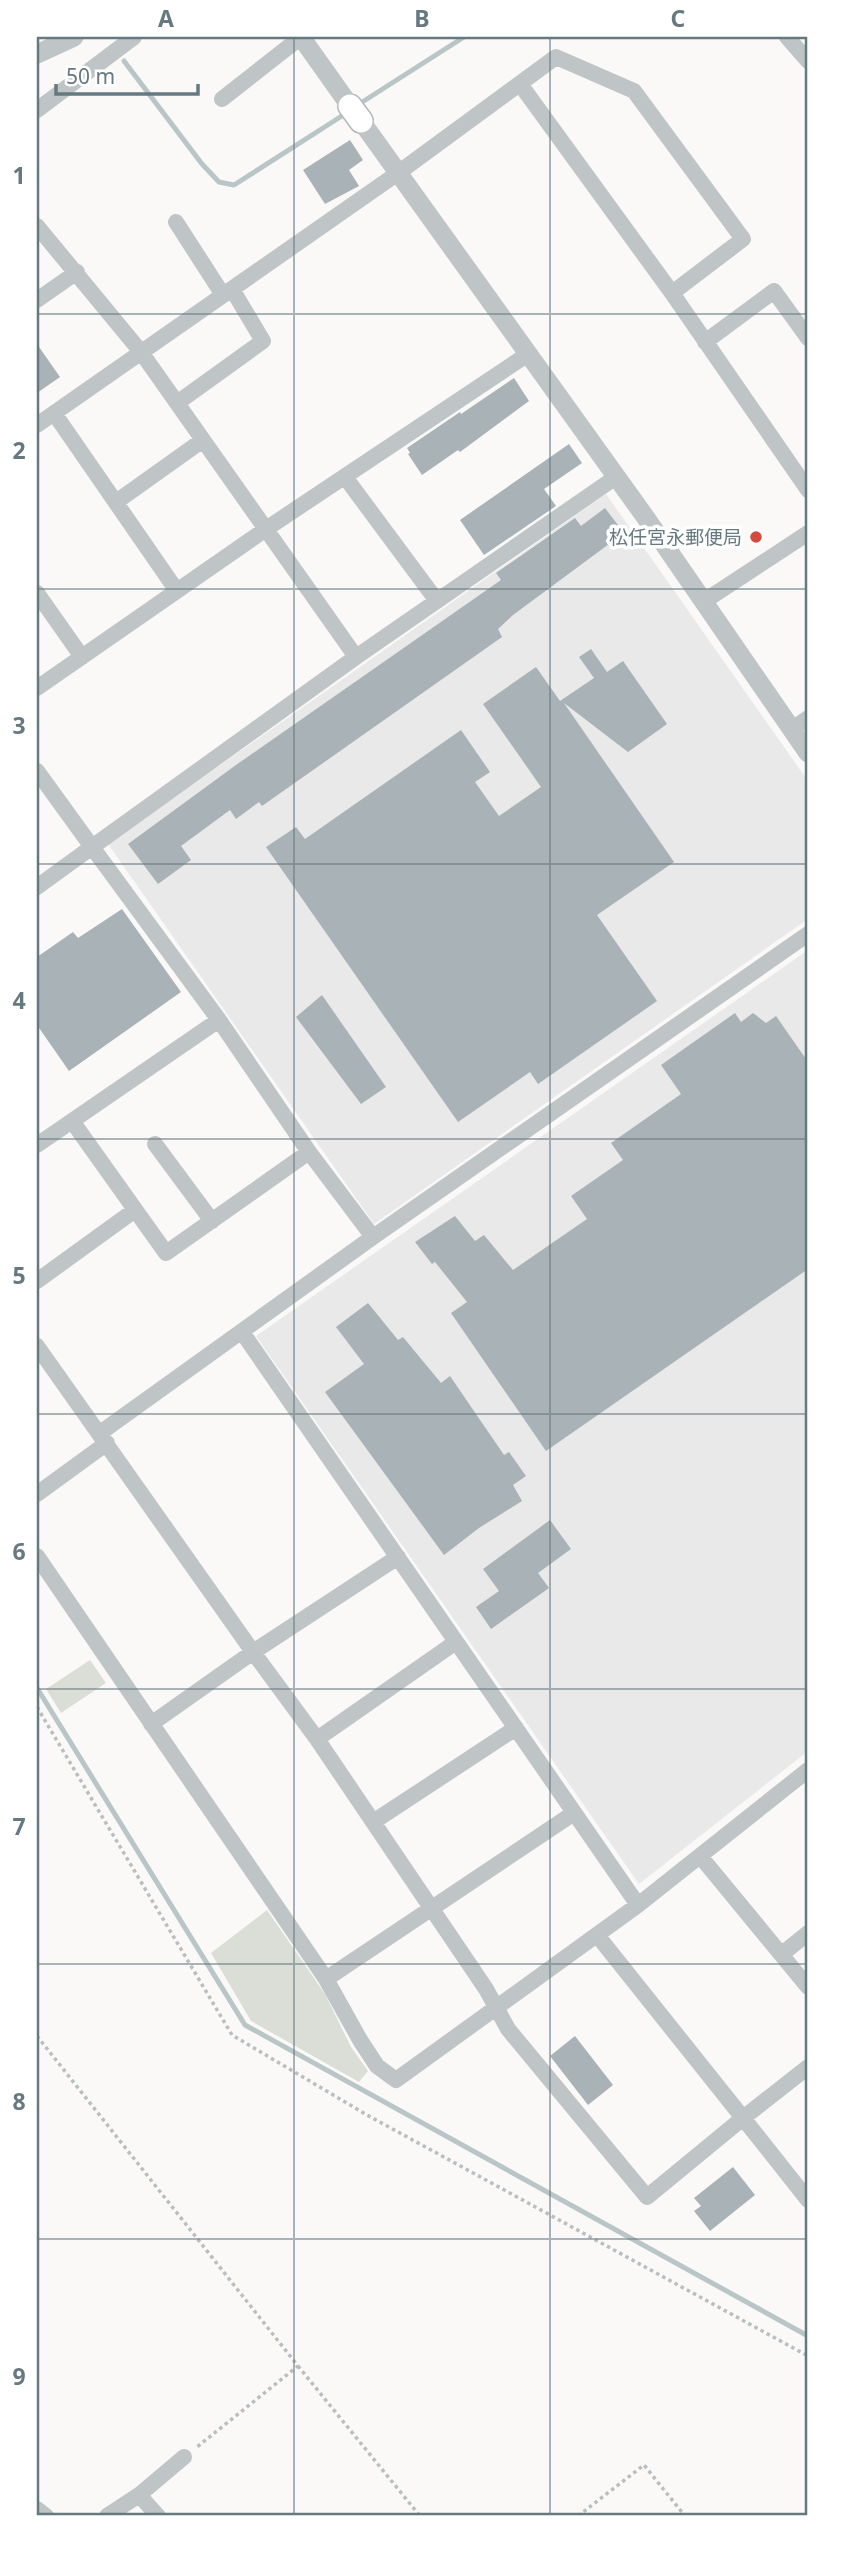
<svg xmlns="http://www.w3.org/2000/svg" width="845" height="2553" viewBox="0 0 845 2553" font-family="'Noto Sans','Noto Sans JP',sans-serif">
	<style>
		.built { fill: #e8e9e8 }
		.green { fill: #dbded7 }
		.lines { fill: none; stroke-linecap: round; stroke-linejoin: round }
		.stream { stroke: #b8c6c8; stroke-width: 5 }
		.building { fill: #a9b2b6 }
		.secondary-casing { stroke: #b2b9bc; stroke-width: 26 }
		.path { stroke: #babec0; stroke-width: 3.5; stroke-dasharray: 3.5 3.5; stroke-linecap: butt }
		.minor { stroke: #bfc5c7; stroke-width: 16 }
		.tertiary { stroke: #bfc5c7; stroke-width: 19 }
		.secondary { stroke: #fff; stroke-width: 23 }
		.grid { fill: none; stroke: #667980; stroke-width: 2; stroke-opacity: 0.55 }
		.poi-dot { fill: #d54a3c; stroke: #fff; stroke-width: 2.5 }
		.labels { text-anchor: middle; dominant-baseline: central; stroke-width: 7; stroke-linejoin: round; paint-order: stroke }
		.poi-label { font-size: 19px; fill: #667980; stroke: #fff; text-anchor: end }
		.neatline { fill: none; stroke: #667980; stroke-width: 2.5 }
		.grid-label { font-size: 23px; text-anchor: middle; font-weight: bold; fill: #667980 }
	</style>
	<rect width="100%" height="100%" fill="#faf9f8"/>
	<path class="built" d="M606,494L808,781V919L374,1224L108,844Z
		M808,950V1751L639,1884L256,1336Z"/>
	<path class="green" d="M90,1660L106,1683L61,1713L46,1689Z
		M267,1910L325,1994L351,2047L368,2071L359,2082L251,2021L211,1953Z"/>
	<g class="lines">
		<path class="stream" d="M124,61L202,164L219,182L234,185L348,112
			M356,106L464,37
			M37,1688L245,2025L808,2336"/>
	</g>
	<path class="building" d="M350,140L363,160L349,170L359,186L325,204L303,170Z
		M37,344L60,377L37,393Z
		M514,378L529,401L460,452L458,450L422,475L408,454L410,453L407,448L460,412L461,414Z
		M569,444L582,463L544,489L556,506L484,555L460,520Z
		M605,508L627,537L612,548L609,544L513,615L498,629L502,637L262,806L259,802L236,819L230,810L181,846L191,860L158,884L128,844L236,765L501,580L496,573L575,518L581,526Z
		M591,649L607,672L623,661L667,724L628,752L564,703L674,862L597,915L657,1001L538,1084L530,1072L458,1122L266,847L296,827L305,839L461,730L490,772L475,782L499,816L541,787L483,704L536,667L560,701L594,678L579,657Z
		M122,909L181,992L69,1071L37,1025V957L73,932L78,938Z
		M322,995L386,1087L361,1104L296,1017Z
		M735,1013L741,1022L753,1013L766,1023L776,1016L808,1062V1269L546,1451L451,1313L467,1302L435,1262L432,1264L415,1242L455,1216L475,1241L484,1235L513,1270L587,1219L571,1196L623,1160L611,1143L681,1094L661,1065Z
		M368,1303L398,1340L403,1337L441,1383L450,1376L504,1455L509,1452L526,1476L513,1485L522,1501L479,1528L444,1555L325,1392L364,1364L336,1327Z
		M550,1520L571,1549L538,1573L549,1588L491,1629L476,1607L499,1591L483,1569Z
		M575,2036L613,2085L588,2105L550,2056Z
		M733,2167L755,2195L710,2231L694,2211L701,2206L694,2198Z"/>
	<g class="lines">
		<g class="secondary-casing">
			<path id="secondary" d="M350,106L361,121"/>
		</g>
		<path class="path" d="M37,1707L232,2035L367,2115L808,2356
			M37,2036L298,2366L197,2447
			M298,2366L420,2516
			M578,2516L644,2465L685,2516"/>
		<path class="minor" d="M787,37L808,61
			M222,99L301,37
			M37,110L134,37
			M176,222L223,295
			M37,226L141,352L356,657L92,847L219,1020L309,1152L373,1237L100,1433
			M672,293L808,490
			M37,300L77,272
			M705,342L774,291L808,338
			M177,403L263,341L232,289
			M54,413L177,591
			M37,425L398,173L556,57L634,91L743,239L672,293L520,84
			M345,477L437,601
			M116,502L203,440
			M37,593L82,657
			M703,602L808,533
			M356,657L616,477
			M37,688L266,529L528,354
			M792,729L808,718
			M37,771L92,847L37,887
			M72,1121L166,1253L309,1152
			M155,1144L212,1221
			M37,1145L219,1020
			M373,1237L808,934
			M37,1281L135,1210
			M242,1332L638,1905
			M37,1346L253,1652L317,1739L486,1989L508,2029L647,2197L743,2118L808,2200
			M37,1494L107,1443
			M37,1556L326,1979L360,2040L377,2066L396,2080L638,1905L808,1770
			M151,1724L253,1652L398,1557
			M317,1739L456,1642
			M373,1822L516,1728
			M700,1856L808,1987
			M597,1935L743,2118L808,2067
			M782,1954L808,1933
			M326,1979L574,1813
			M139,2495L158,2516
			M37,2509L46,2516
			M107,2516L139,2495L184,2457"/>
		<path class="tertiary" d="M301,37L350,106
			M37,54L74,37
			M361,121L646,518L808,753"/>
		<use href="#secondary" class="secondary"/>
	</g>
	<path class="grid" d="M294,37V2516M550,37V2516M37,314H808M37,589H808M37,864H808M37,1139H808M37,1414H808M37,1689H808M37,1964H808M37,2239H808"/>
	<circle class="poi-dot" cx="756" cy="537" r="7"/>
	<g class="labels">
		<g class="poi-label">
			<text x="742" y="537">松任宮永郵便局</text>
		</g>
	</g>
	<rect width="845" height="2553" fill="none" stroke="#ffffff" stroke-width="77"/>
	<path d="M56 84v10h142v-10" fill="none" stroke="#667980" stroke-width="3.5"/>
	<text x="66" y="84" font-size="21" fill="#667980" stroke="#ffffff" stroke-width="5" paint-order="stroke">50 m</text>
	<rect x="38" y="38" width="768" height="2476" class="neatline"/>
	<g class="grid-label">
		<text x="166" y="27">A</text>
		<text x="422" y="27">B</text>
		<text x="678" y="27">C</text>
		<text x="19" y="184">1</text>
		<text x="19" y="459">2</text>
		<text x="19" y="734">3</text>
		<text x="19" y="1009">4</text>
		<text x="19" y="1284">5</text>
		<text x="19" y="1560">6</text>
		<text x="19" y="1835">7</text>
		<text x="19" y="2110">8</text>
		<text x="19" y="2385">9</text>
	</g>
</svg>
